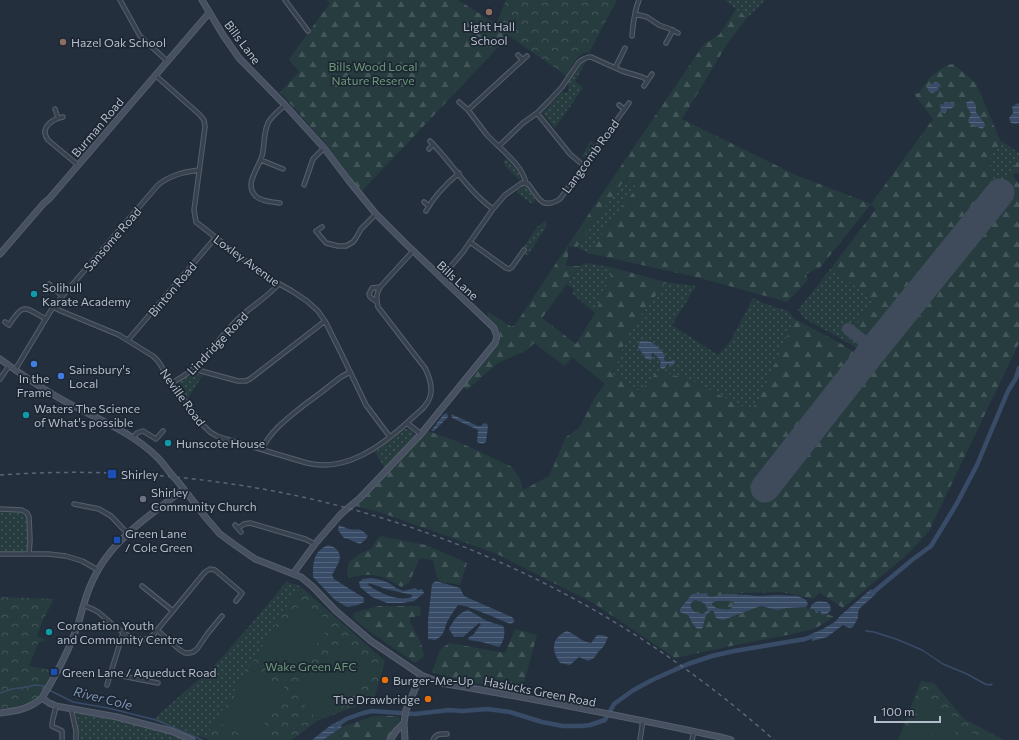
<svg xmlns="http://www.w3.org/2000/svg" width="1019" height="740" viewBox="0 0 1019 740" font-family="Commissioner,sans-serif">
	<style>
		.grass { fill: url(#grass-dots); fill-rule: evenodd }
		.forest { fill: url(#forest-firs); fill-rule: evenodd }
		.park { fill: url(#park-crowns) }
		.pitch { fill: #263c3f }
		.water { fill: url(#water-rules); fill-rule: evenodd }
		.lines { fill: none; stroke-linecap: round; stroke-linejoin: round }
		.stream { stroke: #394c67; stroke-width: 1.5 }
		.canal { stroke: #394c67; stroke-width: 4.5 }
		.taxiway { stroke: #3f4a5a; stroke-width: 12 }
		.runway { stroke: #3f4a5a; stroke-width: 29 }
		.street-casing { stroke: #565f6c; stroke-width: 5.5 }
		.secondary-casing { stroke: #565f6c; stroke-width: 7 }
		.street { stroke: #38414e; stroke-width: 3.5 }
		.secondary { stroke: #465061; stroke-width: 5 }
		.rail { stroke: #5a6575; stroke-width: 1.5; stroke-dasharray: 4 4; stroke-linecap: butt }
		.secondary-bridge-casing { stroke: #565f6c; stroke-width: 7; stroke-linecap: butt }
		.secondary-bridge { stroke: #465061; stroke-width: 5 }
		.education-dot { fill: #8d6e63; stroke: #1d2633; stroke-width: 1.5 }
		.culture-dot { fill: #0f9aa8; stroke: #1d2633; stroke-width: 1.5 }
		.shop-dot { fill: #3f7fe0; stroke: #1d2633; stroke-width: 1.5 }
		.transit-dot { fill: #1a4fb4; stroke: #1d2633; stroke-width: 1.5 }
		.worship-dot { fill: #6b7280; stroke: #1d2633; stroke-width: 1.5 }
		.food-dot { fill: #e8710a; stroke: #1d2633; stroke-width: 1.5 }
		.labels { text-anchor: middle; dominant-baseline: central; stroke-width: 3.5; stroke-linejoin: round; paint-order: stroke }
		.poi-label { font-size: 12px; fill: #b4bcc9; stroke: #1d2633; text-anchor: start }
		.street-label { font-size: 12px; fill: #b4bcc9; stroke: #1d2633 }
		.park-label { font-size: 12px; fill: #6b9a76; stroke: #1d2633 }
		.water-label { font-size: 13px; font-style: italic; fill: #7c92b1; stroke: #1d2633 }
	</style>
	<defs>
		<pattern id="grass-dots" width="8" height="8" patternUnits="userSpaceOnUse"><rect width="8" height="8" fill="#263c3f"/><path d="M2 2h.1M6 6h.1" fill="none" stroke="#435659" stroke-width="1.8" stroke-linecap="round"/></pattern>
		<pattern id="forest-firs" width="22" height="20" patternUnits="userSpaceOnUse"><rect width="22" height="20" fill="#263c3f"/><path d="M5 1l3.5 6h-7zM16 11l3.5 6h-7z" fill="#435659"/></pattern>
		<pattern id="park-crowns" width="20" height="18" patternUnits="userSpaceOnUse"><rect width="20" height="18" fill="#263c3f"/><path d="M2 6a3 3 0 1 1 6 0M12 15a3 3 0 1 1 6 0" fill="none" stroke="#435659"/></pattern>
		<pattern id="water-rules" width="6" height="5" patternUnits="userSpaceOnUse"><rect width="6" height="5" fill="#394c67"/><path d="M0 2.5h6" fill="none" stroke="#53647b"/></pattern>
	</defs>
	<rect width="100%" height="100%" fill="#242f3e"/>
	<path class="grass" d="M725,0H765L747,18Z
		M587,60L575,81L583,88L555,128L543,113L561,93L563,92L567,93L569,88L568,84C571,74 578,66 587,60Z
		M1000,140L1019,153V158L1009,177L1015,195L907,330L820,433L772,495L757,487L860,350L840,338L805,319L798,310L832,267L873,301L857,325L993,174L988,161L997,148L1002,145Z
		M591,141L595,145L587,157H581Z
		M507,158L519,174L521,177L520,181L505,166V165L503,162Z
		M625,179L637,187L588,253L577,247Z
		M523,186L527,187L528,188L535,200L532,204L516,192Z
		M547,220L545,229L527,256L525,253L526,250L523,248L537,227Z
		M587,263L614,268L595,313L572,293L574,289L567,285L580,266Z
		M666,282L696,286L672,325L718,355L730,342L753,298L768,305L788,311L795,319L761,395L751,411L688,379L658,371L641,392L613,374L629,331ZM642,341H650L657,345L665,355L664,360L670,364H668L666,367L661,368L660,366C660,365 662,363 661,361C660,359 654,354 652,353L651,356L646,359L641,353Z
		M198,374L203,375L187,399C185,396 181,392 180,388C176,379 192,375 198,374Z
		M404,429H409L414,433L415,436L385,469L375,452Z
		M0,509L22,510L29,517V554H0Z
		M286,582L300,586L205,738L200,736L198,737L156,720L155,718L214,666L247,629Z
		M76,713C112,720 150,725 184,740H80Z"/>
	<path class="forest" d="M327,0H458L496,24L509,36L361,192L326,144L280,92L299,72L289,59L330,3Z
		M736,9L747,18L729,41L682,119L796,175L871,204L933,119L914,94L919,93L931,76L947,65L953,64L976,83L1000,140L1002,145L997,148L988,161L993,174L986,192L870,337L856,325L873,301L832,267L876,209L871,204L819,269H816L806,274L808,280L787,302L700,278L588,253L637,187L625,179L577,247L568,246V257L566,266H580L542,318L576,344L595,313L614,268L666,282L629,331L613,374L640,392L658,371L688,379L751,411L761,395L795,319L840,343L857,354L757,486L772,495L820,433L907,330L1015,195L1009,177L1019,158V173L1013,174L1017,182L1019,184V343L929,531L908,554L843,608L820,593L813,599L782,592L738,593L735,616L761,606L777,610L787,608L806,607L810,609H814L820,611L822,615L827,614L834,617L816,628L792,634L731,646L675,658L595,604L495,553L382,513L356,506L363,500L428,431L459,442L512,467L520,479L523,490L549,476L566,437L579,428L595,397L605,384L572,357L565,366L534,343L527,350L498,363L467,390L463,387L501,340L499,330L487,317L488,312L512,327L517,322L608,185L704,44L719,35ZM967,107H976V112L977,114L975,125L969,123L971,114Z
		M381,536L426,545L467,563L460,585L439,581L435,571L433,560L420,558L409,583L401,587C381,574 372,572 349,578L347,571L349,562L361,553L371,549L377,539Z
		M379,606H420L421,615L410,618V622L421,643L424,656L415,663L366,629L353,618L354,613Z
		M515,629L537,635L522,690L460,681L432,672L440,650L449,643L505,653Z
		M374,716H399L400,722L387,740H323L342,727Z"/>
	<path class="park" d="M506,0H617L589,53C577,51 572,67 567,76L509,36L496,24Z
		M300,586L385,661L374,699L317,721L292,740H210L205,738Z
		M0,597L54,599L43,620L37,636L46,640L38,643L29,666L55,671C51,678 48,687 42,694C32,704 14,707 0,710Z
		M921,681L934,683L964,719L1004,740H898Z"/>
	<path class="pitch" d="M303,601L332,624L290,677L261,653Z
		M345,642L371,672L317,719L291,689Z
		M250,669L285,688L255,740H250L220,723Z
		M923,702L961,720L952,740H945L912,725Z
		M913,727L929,735L926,740H907Z
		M961,728L981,737L979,740H956Z"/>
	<path class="water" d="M935,82L939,83L941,86L940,87H936L939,88L938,90L933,93L929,92L927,87Z
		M972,100L976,107V112L985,124V126L982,129L969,123L968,120L971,114L967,107L966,103L967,102Z
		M945,102L950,103L954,102L955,105L951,109H947V111L945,113L941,112L940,104L943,105Z
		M1018,103L1019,104V123L1016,124L1011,123L1009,118L1013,113L1012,107Z
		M640,341C652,339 658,346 665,355L664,360L667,362L674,360L675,361L674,364L672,366L668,364L664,369H661L660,366L661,361C658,359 656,354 652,353L651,356L653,359L650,360L646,359L638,347Z
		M447,413L448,417L434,431H431L443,415Z
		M451,414L478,426H481L484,423L487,424L488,426L486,442L482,444L477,442L478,430L452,418Z
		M339,525C342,526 345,528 349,529C358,531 359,526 368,536L365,540L360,544C354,542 350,539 344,538L338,530Z
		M328,545C337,547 343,554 338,564C336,568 334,571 332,575L334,579L364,598V602L358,605L347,607L335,600L313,577C313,562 313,552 328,545Z
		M371,578L381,580L389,583L396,588L404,591L415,588L418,590L422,589L424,593L414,601L402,603H387L372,597L360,587L359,582L363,579ZM369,583L386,589L412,595V597C397,602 380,593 368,585Z
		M436,581L460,588L464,596L512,617L515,621L511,624C499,620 468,605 458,605C454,611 450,616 447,622C444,630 444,636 435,640L428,639V620L432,584Z
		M871,589L876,594L860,608L858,612V618L853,627L849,628L843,625L827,637L820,639L812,641L811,634L821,630L835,622L840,616Z
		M707,593L708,596L711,597L726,594L749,595L757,596L778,595L798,596L806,600L808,604L806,607L787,608L777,610L761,606L723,620L716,618L714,612L712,610L706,615L702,629H697L693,624L688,615L680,612V609L692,594ZM695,600L702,602L707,606C708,610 707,611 703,614C696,612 693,613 690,605L692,602ZM716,601H732L734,603L731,609C727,610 721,609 716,608L714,606L712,605V603Z
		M818,601L827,602L830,605L831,610L827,614L822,615L820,611L816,613L814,609H810L812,604Z
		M468,610L487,621L503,626C506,632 504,642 499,647L482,642L469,640L468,638L473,635L481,624L479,623L463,637H454L449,629C453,621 459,612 468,610Z
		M567,631C575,634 582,642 591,643L597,635H602L608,637L604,646L598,652L594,658L588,661L579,657L570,665L560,663C551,650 551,638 567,631Z
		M339,721L342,727L323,740H312L331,725Z"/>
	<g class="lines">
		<path class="stream" d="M866,631L874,632L896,639L922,650L943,664L967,674L985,684L990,685L992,684
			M49,690L73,702L108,708L156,720L202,740
			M0,693L12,689L27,687L35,685L44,686L46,687"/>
		<path class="canal" d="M870,595L912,560L931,546L956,505L977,465L987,441L1008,391L1016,378L1019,368
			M336,726L346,719L363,713L372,711L415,714L449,710L463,711L487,709L510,712L542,722L563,726H582L590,725L605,720L614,704L632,691L652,680L688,664L712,656L734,651L805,639L816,635"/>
		<path class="taxiway" d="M848,329L874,349"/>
		<path class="runway" d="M765,488L874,349L1000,193"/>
		<g class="street-casing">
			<path id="street" d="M120,0L140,36L167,61
				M285,0L308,31
				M635,14L647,17L659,25L670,29L678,33
				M632,36C633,24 634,11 639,0
				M666,43L673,30
				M518,55L522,59
				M615,68L625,48
				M155,75L199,114L204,120L205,127L194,210L196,222L265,276L292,291L307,301L318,311L325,321L342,355L366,405L390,437
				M644,86L652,74
				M459,102L468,110
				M619,105L624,109
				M55,109L58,118
				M537,113L570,154L584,166
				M63,117C52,119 39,128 48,140L78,165
				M430,141C452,163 468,191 493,209
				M499,146L523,123L537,113L549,101L562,87L579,62C583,59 586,57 591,57L622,71L642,77L648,80
				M429,149L433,144
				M261,160L283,169
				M526,183C522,164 500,149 487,135C481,127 474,118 468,110L527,56
				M304,185L313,159L324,148
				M424,202L429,206
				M280,203C272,202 258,201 254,194C245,183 259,167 262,156C265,145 263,134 268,123C272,115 280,110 285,105
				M426,211C434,196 446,184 459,173
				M322,227L316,231L326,243L338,246H346L353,242L356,238L361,229L376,214
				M470,242L506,268L509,269L512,267L524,250
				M441,278L463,252L493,209L505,195L522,183L528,184C538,196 541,211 560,199L629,103
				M49,284L62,296
				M377,302L370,297L369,294L372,288L380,287
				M53,307L61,311L119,335L153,356L158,361L172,383L202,424L210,432L217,436L226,439L307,463C346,473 383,445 410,420C417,413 427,407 430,397C433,388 429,376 425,368L378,307C376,298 376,293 381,286L413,251
				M5,322L9,325C24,302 24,307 46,319
				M128,340L216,237
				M195,367L201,371L238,381H246L250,379L325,321
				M15,370L53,307L158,185C170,175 184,172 199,170
				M0,379L9,366
				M172,383C180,378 188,374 195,367C211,352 223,333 239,318C252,306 267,297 279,284
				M407,423L421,434
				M133,438L137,433L143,431L156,439L163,431
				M262,449C271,430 288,418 304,405C317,396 329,386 341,377L350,372
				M74,504L99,509L111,516L128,534
				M0,509L22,510L27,513L29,517L30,540L29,554
				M235,525L241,532
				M238,528L244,524L250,523L305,539L315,544
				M0,554H48L66,556L82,561L98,570
				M142,586L173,611
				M83,605C88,607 93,609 98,612C111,622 135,650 153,635L205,572L210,569L215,570L242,593L236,601
				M157,630L180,650L185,653H189L193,652L197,649L208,633L222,616
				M123,633L111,672L117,675L158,683
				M107,685L111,672
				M56,706C55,713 52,719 52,726L62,731V740
				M71,708L76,731V740
				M433,740C436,733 441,734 447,734
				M640,740L643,720
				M692,740L694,731"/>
		</g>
		<g class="secondary-casing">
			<path id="secondary" d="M202,0L223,35L239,58L285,105L324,148L349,181L376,214L405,243L494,328L497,337L495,343L421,434L360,498L341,514L315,544L293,574
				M0,254L44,203L49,199L209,13
				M0,359C22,375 45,391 70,404C100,420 133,433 158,458C163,463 167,469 172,475
				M179,483L207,519L220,534L235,545L255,559L301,577L312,586L336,611L371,641L421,675L441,683C535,699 627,717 720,737L731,740
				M42,698L49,703L56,706L117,717L171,731L192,740
				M0,713C17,711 29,709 42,698C56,675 68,653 77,627C80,620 81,612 84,604C87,592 92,581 98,570C117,536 153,513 184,489
				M390,740L396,731L404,723
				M405,740L404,723L406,710L421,675"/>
		</g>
		<use href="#street" class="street"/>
		<use href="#secondary" class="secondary"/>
		<path class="rail" d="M0,475C286,455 560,549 774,740"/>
		<g class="secondary-bridge-casing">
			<path id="secondary-bridge" d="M172,475L179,483"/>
		</g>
		<use href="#secondary-bridge" class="secondary-bridge"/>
	</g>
	<g class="education-dot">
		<circle cx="489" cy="12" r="4"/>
		<circle cx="63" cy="42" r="4"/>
	</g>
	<g class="culture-dot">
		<circle cx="34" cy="294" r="4"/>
		<circle cx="26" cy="415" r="4"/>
		<circle cx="168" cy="443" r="4"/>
		<circle cx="49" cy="632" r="4"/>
	</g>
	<g class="shop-dot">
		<circle cx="34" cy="364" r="4"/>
		<circle cx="61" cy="376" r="4"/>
	</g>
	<g class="transit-dot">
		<rect x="107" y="469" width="10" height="10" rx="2"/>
		<rect x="113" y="536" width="8" height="8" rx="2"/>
		<rect x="50" y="668" width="8" height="8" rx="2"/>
	</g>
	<circle class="worship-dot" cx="143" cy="499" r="4"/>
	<g class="food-dot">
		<circle cx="385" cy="680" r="4"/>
		<circle cx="428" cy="699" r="4"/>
	</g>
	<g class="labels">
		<g class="poi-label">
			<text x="489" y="26" text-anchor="middle">Light Hall<tspan x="489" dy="14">School</tspan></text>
			<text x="71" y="42">Hazel Oak School</text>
			<text x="42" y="287">Solihull<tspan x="42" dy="14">Karate Academy</tspan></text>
			<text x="69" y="369">Sainsbury's<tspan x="69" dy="14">Local</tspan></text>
			<text x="34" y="378" text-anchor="middle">In the<tspan x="34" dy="14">Frame</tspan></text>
			<text x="34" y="408">Waters The Science<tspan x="34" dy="14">of What's possible</tspan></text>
			<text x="176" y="443">Hunscote House</text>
			<text x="121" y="474">Shirley</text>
			<text x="151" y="492">Shirley<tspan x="151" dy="14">Community Church</tspan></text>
			<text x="125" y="533">Green Lane<tspan x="125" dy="14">/ Cole Green</tspan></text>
			<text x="57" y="625">Coronation Youth<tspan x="57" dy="14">and Community Centre</tspan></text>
			<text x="62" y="672">Green Lane / Aqueduct Road</text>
			<text x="393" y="680">Burger-Me-Up</text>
			<text x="420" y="699" text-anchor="end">The Drawbridge</text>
		</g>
		<g class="street-label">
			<text transform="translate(243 42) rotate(53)">Bills Lane</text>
			<text transform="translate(97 127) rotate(-50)">Burman Road</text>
			<text transform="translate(590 156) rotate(-54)">Langcomb Road</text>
			<text transform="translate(112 239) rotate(-49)">Sansome Road</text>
			<text transform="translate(247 260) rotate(36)">Loxley Avenue</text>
			<text transform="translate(458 280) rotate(43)">Bills Lane</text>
			<text transform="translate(172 289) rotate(-50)">Binton Road</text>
			<text transform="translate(217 343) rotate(-46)">Lindridge Road</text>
			<text transform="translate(183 397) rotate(54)">Neville Road</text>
			<text transform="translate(540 691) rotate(11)">Haslucks Green Road</text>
		</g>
		<g class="park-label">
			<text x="373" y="66">Bills Wood Local<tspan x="373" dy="14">Nature Reserve</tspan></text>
			<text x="311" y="666">Wake Green AFC</text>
		</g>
		<g class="water-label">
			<text transform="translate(103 698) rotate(14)">River Cole</text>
		</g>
	</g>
	<path d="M875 716v6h65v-6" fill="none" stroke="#b4bcc9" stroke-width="2"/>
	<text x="881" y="716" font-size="12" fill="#b4bcc9" stroke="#1d2633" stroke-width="3" paint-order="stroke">100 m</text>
</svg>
